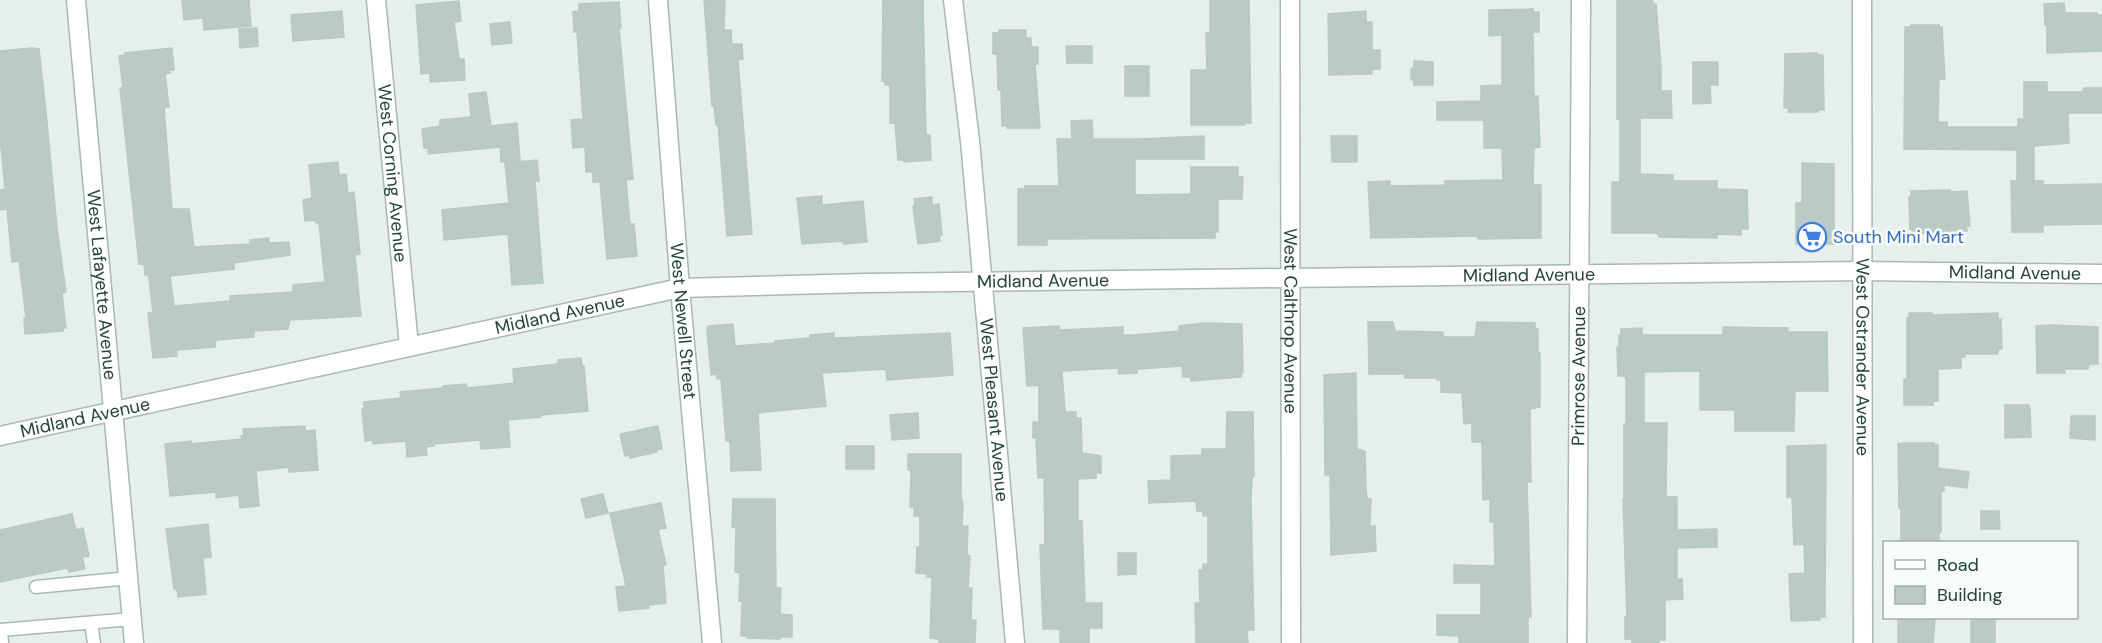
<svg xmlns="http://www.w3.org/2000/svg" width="2102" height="643" viewBox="0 0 2102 643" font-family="'DM Sans',sans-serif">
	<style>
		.building { fill: #bbcac4; stroke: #b8c9c2; stroke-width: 1.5 }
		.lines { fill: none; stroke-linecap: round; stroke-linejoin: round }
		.service-casing { stroke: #a8b8b2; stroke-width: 15 }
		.minor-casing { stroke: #a8b8b2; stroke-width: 21 }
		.tertiary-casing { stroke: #a8b8b2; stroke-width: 21 }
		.service { stroke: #fff; stroke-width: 12 }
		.minor { stroke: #fff; stroke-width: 18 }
		.tertiary { stroke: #fff; stroke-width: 18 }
		.labels { text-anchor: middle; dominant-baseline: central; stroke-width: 5; stroke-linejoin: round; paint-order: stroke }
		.street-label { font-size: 18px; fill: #24423a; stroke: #f7fbf9 }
		.shop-label { font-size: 18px; fill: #366cbe; stroke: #f7fbf9; text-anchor: start }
	</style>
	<rect width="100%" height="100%" fill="#e6efeb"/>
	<path class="building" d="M182,0H249L251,26L204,30L203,18L184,20Z
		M704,0H725L724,30H731L732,44H742L743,59L738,60L752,234L727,236L718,124L716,125L714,106H712Z
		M883,0H923L926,135H930L931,160L904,162V160H898L895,123H890V85H885V81H882Z
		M1210,0H1249L1251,123H1245V125H1191V70H1207L1206,33H1210Z
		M1617,0H1652L1653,4H1656L1661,67V91H1671L1672,118H1640V174L1673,175V181H1717V189L1747,190L1748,229H1741V235L1717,234V238L1659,237V235L1655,233H1612V182H1620V119H1617Z
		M459,1L461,21L454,22L459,59H464L465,80L430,82V73L421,74L416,5Z
		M619,2L621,28H619L633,179L626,180L630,224H634L637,256L607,259L600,182H593V172H586L585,147L573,148L571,120L583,119L577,32H574L573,12L579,11V4Z
		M2064,3L2065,13H2097V15H2102V51L2047,53V25H2045L2044,4Z
		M1533,9V12H1539V32H1533L1534,96H1538L1540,147L1534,148L1533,185H1541V238L1478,239V236L1371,238L1368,182L1390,181V186L1445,185V181L1503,180L1502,148H1484V120H1437V102L1481,101V86L1502,85V35L1489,36V10Z
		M342,11L344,37L293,41L291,15Z
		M1366,11V22H1372V50H1380V69H1372V74L1329,75L1328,14Z
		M510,22L512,43L492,45L490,24Z
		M1911,25H1939V27H1942L1945,79H1939L1938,122H1947V127H2018V119H2024V82H2047V92H2083L2084,88H2102V113H2068L2069,143L2034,146V181H2043V185L2102,184V224L2043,225V232H2012L2011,181H2017V150L1904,149L1905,27H1911Z
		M257,28L258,46L240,48L239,29Z
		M999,30H1026V38H1031V47H1038V64H1035L1040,128H1007V126H1002L1001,90H998L997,54H993V33H999Z
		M1066,46H1092V63H1067Z
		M32,48L39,49L46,112L57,228L66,292L62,293L66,328H63V331L25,334L24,318H26L19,261L12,262L7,209L0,210V190L5,189L0,137V51Z
		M172,48L174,70H170V73L165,74L169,107L164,108L172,209H189L194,247L250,244V240L269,238V243L289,242L290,255L234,263V269L170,276L174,306L230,301V296L293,292V285L325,282L319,223H316L315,220L305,221L303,200L312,198L309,165L338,162L339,175L346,174L348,193L354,192L360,254L355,255L361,316L290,320L288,329L254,331V337L216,340L215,347L176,350L177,356L153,358L148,313H153L149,279L148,274L145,275L144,264H139L120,88H123L119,56L126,55L125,53Z
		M1817,53V55H1823L1824,110H1818V112H1788L1789,108H1784L1785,54Z
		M1414,61L1433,62V85H1414V81L1411,79V69L1414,67Z
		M1693,62H1718V85H1710L1711,103L1693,104Z
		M1125,66H1149V96H1125Z
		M486,92L491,126L517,123L520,160L501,162L500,147L428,154V148H424L422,129L440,126V120L471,117L469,94Z
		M1092,120L1093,139H1139L1204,136V159H1135V195L1191,194V167H1238V177H1243L1242,199H1218V232H1215V238L1047,239V245H1018V189H1025V186H1059L1057,139H1072L1071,121Z
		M1331,136H1357V162H1332Z
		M537,160L539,181H535L543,283L512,285L508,234L444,240L442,210L509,203L505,163Z
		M1802,163L1834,164V244H1796V203H1802Z
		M1950,190V192L1967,191L1970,226H1966L1967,231L1912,234V229H1910L1909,197H1911V191Z
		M822,196V205L863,201L867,242L843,244V241L802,244L797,198Z
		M932,197V205L939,204L942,235H939L940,241L918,244L913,206H915L914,199Z
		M1909,313H1932V315L1998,313V319H2001L2002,349H1998V354H1965V357H1961V368L1938,369V401H1933V405H1904V379H1907V318H1909Z
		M1368,322H1393L1395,331L1443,332V337H1475L1477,322L1535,323V329H1538V353H1540V407L1530,409L1531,482H1527L1531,617H1528V643H1459V636L1437,635V615H1481V583H1454V565L1495,566L1494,522H1490V499L1483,500L1482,442H1472V423L1464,424L1462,393L1441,392V380H1437V378H1405V374H1369Z
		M1204,323L1242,324L1243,373H1242L1241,377L1191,381L1190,377H1183L1182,366L1137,369V373L1119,374L1118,368L1062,371L1065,412H1076V418H1081L1082,453L1101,456V473H1096V478L1078,479V521H1082L1085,603H1102V628H1089V643H1060V629H1043L1040,545H1045L1044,478H1038L1036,438H1033V422H1039V385L1027,386L1023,328L1059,326L1060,330L1123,327V335H1134L1179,331V326Z
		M733,324L735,346L775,343V341L810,338V335L834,333V338L950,333L953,375L887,380L886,369L822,373L826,406L758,413L761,470L731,471L730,441H726L721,378L717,379V374L711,375L707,331L708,326Z
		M2052,325L2098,327V364H2089L2088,369H2064L2065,373H2037L2036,326Z
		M1723,327L1788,328V332H1827L1828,391H1795L1794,431H1735V410H1700V371L1644,372V423H1667L1666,497H1677V530L1717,529V547L1677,548V579H1682L1683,599L1665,600V640H1659V643H1632V639H1625V617H1627L1623,499H1624V424H1626V380L1625,376H1618L1617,347L1619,346V335H1621V329L1642,328V335H1723Z
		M581,358L582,366H584L588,411L541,415V417L508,420L510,447L481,449L480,440L433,444L434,446L426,447L427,455L407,457L406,441L373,444V440L365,441L362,409H364V402L401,398L400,392L443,388V386L466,384L467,388L514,383L513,369L558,364V360Z
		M1356,373L1357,449L1365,451L1366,490L1367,499H1371L1370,526H1375L1376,551L1331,555L1330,475H1325L1324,375Z
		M2005,405H2028L2030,408L2031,437L2005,438Z
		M1227,412H1253L1254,477H1252L1251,500L1254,630H1247L1248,643H1196L1195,603H1200L1199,570H1203V564H1208V516H1203V511H1197L1196,501L1149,503L1148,481L1171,480V456L1202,455V449H1226Z
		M918,413L919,438L892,440L890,415Z
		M2071,416H2095V440L2070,438Z
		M305,426V431L315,430L318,470L289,472V467L256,471L259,506L240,508L239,495L216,498V492L170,496L165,444L191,441V444L242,439L241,436H244L243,429Z
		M658,426L662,449L656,450L657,452L630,458V455L625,456L620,434Z
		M1904,443H1934V445H1938V468L1969,472L1967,488L1944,485V491H1941V532H1939V543H1901V508H1899L1898,444Z
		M1826,445L1825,617H1819L1820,620L1791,621L1789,574L1805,573L1804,544L1794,545L1792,497H1787V446Z
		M846,446H874V469H846Z
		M908,454H961V495L963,505L962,526H968L967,555L970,556L968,588H972L971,620H976L975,643H939V639L930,638L932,577H927V574L916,573L917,547H920V516H914V507H910L911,470H908Z
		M603,494L608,513L586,518L581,499Z
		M733,499H775L776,588H781L780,614L792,615V637H780V639L747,638V636H741L742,601H739L740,573L735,572L736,527H732Z
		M661,503L666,528L658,529L666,565H663L666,603L648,605L649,608L619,611L616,587L626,586L610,513Z
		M1981,511H1999L2000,529H1981Z
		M72,514L76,530L83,528L89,556L82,557L85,569L69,572L67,568L0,582V530Z
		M208,524L211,557L203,558L206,594L178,597L177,589H174L166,529Z
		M1118,553H1136V574L1118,575Z
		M1898,618H1935L1933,643H1898Z
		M1971,618H1995V643H1971Z"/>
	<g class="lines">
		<g class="service-casing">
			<path id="service" d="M36,587L129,578
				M91,623L94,643
				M2,643L1,630L132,619"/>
		</g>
		<g class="minor-casing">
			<g id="minor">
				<path id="s1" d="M76,0L134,643"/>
				<path id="s2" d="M376,0L409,346"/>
				<path id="s3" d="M658,0L680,288L712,643"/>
				<path id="s4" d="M953,0L970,141L1015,643"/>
				<path id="s5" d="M1290,0L1291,643"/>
				<path id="s6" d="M1862,0L1863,643"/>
				<path id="s7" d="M1577,643L1581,0"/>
			</g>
		</g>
		<g class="tertiary-casing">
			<g id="tertiary">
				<path id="s8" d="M0,436L680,288L865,283L1862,271L2102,274"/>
			</g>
		</g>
		<use href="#service" class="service"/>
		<use href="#minor" class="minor"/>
		<use href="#tertiary" class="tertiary"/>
	</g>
	<defs>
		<g id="supermarket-ring" transform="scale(1.5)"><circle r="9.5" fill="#f7fbf9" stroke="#3f7fe0" stroke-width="1.5"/><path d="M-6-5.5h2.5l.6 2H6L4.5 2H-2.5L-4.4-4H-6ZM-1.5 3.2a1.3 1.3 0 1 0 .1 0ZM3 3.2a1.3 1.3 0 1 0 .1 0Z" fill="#3f7fe0"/></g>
	</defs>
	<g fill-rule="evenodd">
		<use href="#supermarket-ring" x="1812" y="237"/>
	</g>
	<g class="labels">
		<g class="street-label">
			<text stroke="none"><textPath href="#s2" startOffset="174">West Corning Avenue</textPath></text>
			<text stroke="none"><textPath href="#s8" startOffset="2031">Midland Avenue</textPath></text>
			<text stroke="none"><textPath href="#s8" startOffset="1545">Midland Avenue</textPath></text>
			<text stroke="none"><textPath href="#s8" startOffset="1059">Midland Avenue</textPath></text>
			<text stroke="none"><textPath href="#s1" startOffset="286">West Lafayette Avenue</textPath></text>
			<text stroke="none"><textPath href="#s8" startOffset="573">Midland Avenue</textPath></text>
			<text stroke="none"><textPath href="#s5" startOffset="321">West Calthrop Avenue</textPath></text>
			<text stroke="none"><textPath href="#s3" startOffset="322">West Newell Street</textPath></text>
			<text stroke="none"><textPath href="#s6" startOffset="357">West Ostrander Avenue</textPath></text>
			<text stroke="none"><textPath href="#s7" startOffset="267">Primrose Avenue</textPath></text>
			<text stroke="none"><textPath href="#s4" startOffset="412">West Pleasant Avenue</textPath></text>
			<text stroke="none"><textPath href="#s8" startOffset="87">Midland Avenue</textPath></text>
		</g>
		<g class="shop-label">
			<text x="1833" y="237">South Mini Mart</text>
		</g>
	</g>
	<rect x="1883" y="541" width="195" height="78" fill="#f7fbf9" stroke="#a3b1ad" stroke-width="1.5"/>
	<rect x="1895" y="560" width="30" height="9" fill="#ffffff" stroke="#a3b1ad" stroke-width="1.5"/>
	<text x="1937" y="571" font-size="18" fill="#24423a">Road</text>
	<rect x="1895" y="586" width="30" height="18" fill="#bbcac4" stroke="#a3b1ad" stroke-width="1.5"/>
	<text x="1937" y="601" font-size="18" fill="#24423a">Building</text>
</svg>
